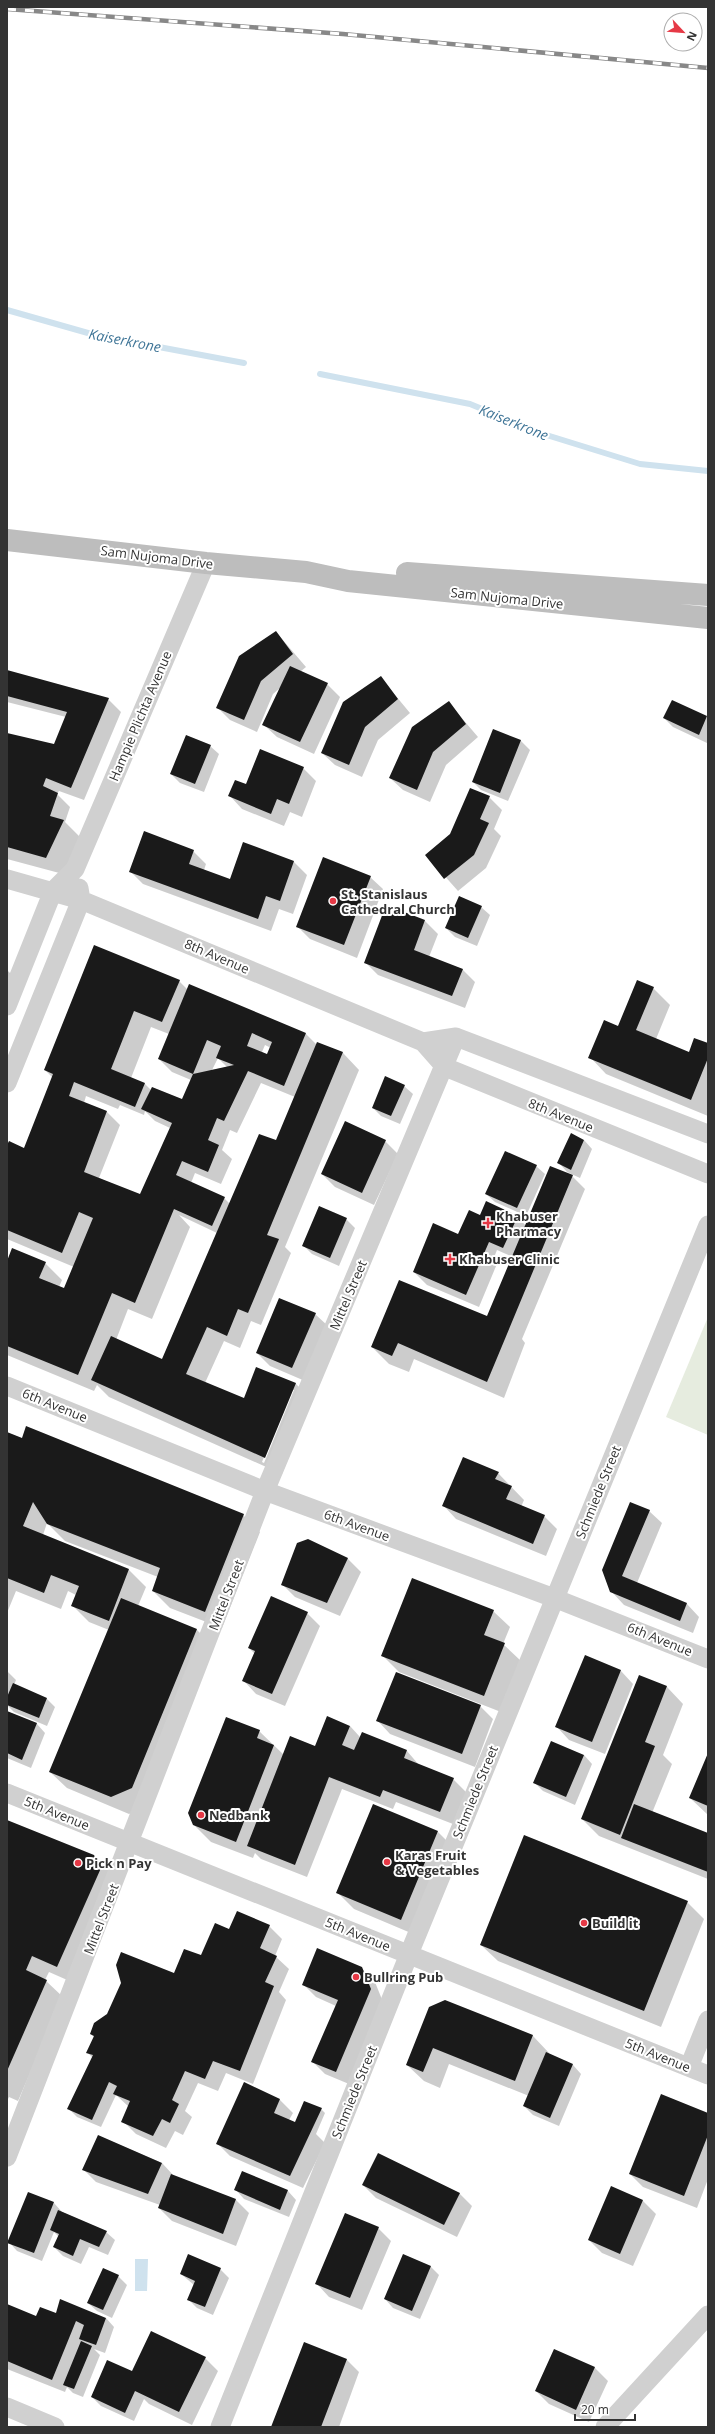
<svg xmlns="http://www.w3.org/2000/svg" width="715" height="2434" viewBox="0 0 715 2434" font-family="'Open Sans',sans-serif">
	<style>
		.green { fill: #e6ecdf }
		.water { fill: #cfe2ee }
		.shadow { fill: #0003; fill-rule: evenodd }
		.lines { fill: none; stroke-linecap: round; stroke-linejoin: round }
		.stream { stroke: #cfe2ee; stroke-width: 6 }
		.building { fill: #1a1a1a; fill-rule: evenodd }
		.minor { stroke: #d0d0d0; stroke-width: 19 }
		.secondary { stroke: #bdbdbd; stroke-width: 22 }
		.rail-casing { stroke: #888; stroke-width: 4.5 }
		.rail { stroke: #fff; stroke-width: 3; stroke-dasharray: 9; stroke-linecap: butt }
		.poi-dot { fill: #e63946; stroke: #fff; stroke-width: 1.5 }
		.labels { text-anchor: middle; dominant-baseline: central; stroke-width: 4; stroke-linejoin: round; paint-order: stroke }
		.street-label { font-size: 13px; fill: #333; stroke: #fff }
		.poi-label { font-size: 13px; font-weight: bold; fill: #333; stroke: #fff; text-anchor: start }
		.water-label { font-size: 14px; font-style: italic; fill: #3f7597; stroke: #fff }
	</style>
	<rect width="100%" height="100%" fill="#fff"/>
	<path class="green" d="M708,1317V1435L666,1417Z"/>
	<path class="water" d="M135,2259H148L147,2291H135Z"/>
	<path class="shadow" d="M276,632L306,667L300,672L327,684L340,697L314,754L277,737L264,725L280,688L273,694L257,732L230,720L217,707Z
		M7,672L108,699L121,712L84,800L59,791L57,794L70,807L65,822L80,837L63,874L7,859V734L55,745L66,717L7,702Z
		M381,678L410,713L378,740L362,777L335,765L322,753Z
		M672,701L708,718L707,743L673,727L664,718Z
		M449,703L478,737L446,765L430,802L403,790L390,778Z
		M494,730L521,741L530,750L508,801L481,790L473,782Z
		M210,746L219,754L204,792L180,783L171,774Z
		M303,768L316,781L302,817L290,812L284,826L242,809L230,796L247,786Z
		M489,797L502,810L494,829L501,836L486,868L458,891L426,855L451,835Z
		M244,843L294,862L307,875L293,914L279,909L271,931L143,884L130,871L193,851L206,864L204,870L230,880Z
		M370,877L383,889L357,958L310,939L297,926Z
		M481,907L490,915L477,946L455,937L446,928Z
		M425,921L438,934L429,957L462,969L475,982L465,1008L378,975L365,962Z
		M7,970L14,977L7,1004Z
		M179,981L188,990L306,1034L317,1045L318,1043L343,1053L359,1070L285,1247L291,1253L261,1325L251,1321L240,1348L224,1341L205,1383L245,1399L295,1383L312,1400L282,1474L109,1397L97,1385L94,1391L7,1355V1264L45,1263L62,1280L59,1287L65,1290L74,1267L7,1239V1148L25,1149L53,1078L45,1070ZM151,1027L169,1034L159,1059L172,1072L191,1080L182,1101L151,1090L145,1084L131,1078ZM265,1045L271,1048L268,1056L262,1052ZM218,1058L227,1067L212,1070ZM261,1083L295,1097L277,1142L230,1204L224,1198L191,1183L195,1173L221,1184L232,1159L222,1150L230,1130L237,1133ZM86,1096L118,1109L120,1105L144,1115L145,1111L155,1121L170,1128L146,1199L99,1178L120,1125L107,1112L84,1103ZM179,1215L217,1233L162,1360L116,1340L128,1309L152,1319L190,1227ZM291,1390H294L264,1463L262,1462Z
		M653,988L670,1005L656,1039L689,1053L708,1045V1116L606,1074L590,1057Z
		M404,1086L413,1094L400,1124L381,1116L373,1108Z
		M584,1140L592,1149L580,1178L567,1172L559,1163Z
		M385,1141L398,1154L374,1205L335,1187L322,1174Z
		M536,1166L545,1174L526,1216L495,1202L486,1194Z
		M572,1176L585,1189L522,1339L525,1343L504,1398L414,1359L409,1372L389,1364L372,1347L492,1319L513,1257L497,1250L495,1255L499,1259L479,1307L427,1285L414,1272L463,1237L480,1216L518,1217L526,1226Z
		M346,1219L355,1228L339,1266L312,1254L303,1245Z
		M315,1314L328,1326L305,1381L270,1366L257,1353Z
		M7,1433L243,1515L260,1532L222,1628L170,1608L153,1591L158,1577L65,1541L47,1523L43,1535L129,1570L146,1587L138,1606L197,1630L214,1647L148,1805L129,1814L67,1788L50,1772L109,1630L89,1622L72,1605L76,1595L68,1591L61,1609L16,1591L7,1613Z
		M498,1473L524,1500L521,1507L544,1516L557,1529L546,1556L456,1519L444,1506Z
		M649,1511L662,1523L637,1583L687,1604L699,1617L693,1633L624,1605L611,1591Z
		M308,1540L348,1559L361,1572L340,1616L295,1597L282,1584Z
		M493,1611L510,1627L503,1644L521,1661L501,1712L399,1672L383,1656Z
		M307,1613L320,1626L285,1706L256,1694L244,1681L255,1654L249,1648Z
		M7,1671L16,1680L14,1685L46,1698L55,1707L47,1726L14,1712L7,1705Z
		M621,1671L633,1684L605,1754L569,1740L557,1727Z
		M639,1676L667,1687L683,1704L663,1755L672,1764L652,1813L708,1834V1879L599,1836L582,1819Z
		M480,1706L493,1719L475,1767L390,1734L378,1721Z
		M7,1712L37,1724L45,1733L31,1768L7,1758Z
		M350,1726L360,1737L362,1733L407,1751L419,1765L453,1779L466,1792L453,1824L396,1802L393,1809L342,1789L307,1877L261,1859L255,1853L253,1858L211,1842L194,1825L259,1731L284,1755L316,1748Z
		M584,1755L592,1764L575,1805L543,1791L534,1782Z
		M708,1755V1815L690,1798Z
		M7,1821L94,1856L111,1873L74,1983L49,1972L45,1980L63,1997L18,2101L9,2097L7,2101Z
		M438,1832L454,1848L418,1936L354,1909L338,1893Z
		M687,1902L704,1919L661,2027L498,1961L481,1945Z
		M238,1913L269,1926L282,1939L275,1956L289,1969L279,1992L286,2000L253,2084L226,2073L218,2091L198,2083L185,2111L192,2117L183,2135L175,2131L166,2148L136,2134L123,2121L129,2107L116,2095L101,2127L77,2117L69,2109L93,2058L87,2052L95,2038L91,2034L202,1956L230,1931Z
		M361,1968L375,1982L383,2002L349,2084L325,2074L312,2061L336,2006L316,1997L303,1984Z
		M445,2001L533,2036L549,2053V2055L573,2065L581,2074L559,2126L533,2115L524,2106L529,2096L449,2064L440,2088L424,2081L407,2065Z
		M244,2083L280,2100L293,2113L289,2120L300,2125L321,2109L325,2113L316,2134L325,2143L303,2188L230,2156L218,2144Z
		M708,2114V2179L697,2208L643,2187L630,2174Z
		M99,2136L162,2163L174,2176L236,2200L249,2213L236,2246L172,2221L159,2208L160,2205L96,2182L84,2170Z
		M243,2173L288,2191L296,2200L289,2217L244,2199L236,2190Z
		M363,2185L459,2193L472,2206L457,2237L376,2198Z
		M612,2188L643,2201L656,2214L633,2266L602,2253L589,2240Z
		M54,2203L62,2212L106,2232L115,2240L108,2255L89,2247L81,2264L63,2256L54,2247L59,2237L54,2232L42,2261L17,2251L9,2242Z
		M378,2228L391,2241L362,2310L329,2297L317,2284Z
		M404,2255L431,2267L439,2275L420,2319L393,2308L385,2299Z
		M220,2269L229,2278L213,2315L197,2308L188,2299L194,2285L181,2274Z
		M118,2276L127,2285L112,2318L97,2311L88,2303Z
		M7,2305L37,2317L106,2318L114,2327L105,2353L94,2349L100,2355L83,2397L73,2393L67,2387L65,2392L7,2369Z
		M554,2350L595,2368L608,2381L589,2422L549,2404L536,2391Z
		M205,2358L218,2371L192,2425L149,2404L144,2399L134,2421L101,2406L92,2397L136,2374Z
		M346,2359L359,2372L339,2427H272Z"/>
	<g class="lines">
		<path class="stream" d="M7,310L95,335L244,363
			M320,374L470,404L540,433L640,464L708,471"/>
	</g>
	<path class="building" d="M276,631L293,654L261,681L244,720L216,708L239,656Z
		M290,666L328,683L300,742L262,725Z
		M7,670L109,698L71,788L46,778L43,786L58,793L50,816L64,820L46,858L7,847V733L54,744L67,712L7,696Z
		M381,676L398,699L365,727L349,765L321,753L343,702Z
		M672,700L707,716L699,735L663,718Z
		M449,701L466,724L433,752L417,790L389,778L412,727Z
		M493,729L521,740L500,793L472,782Z
		M186,735L211,745L195,784L170,774Z
		M260,749L304,767L289,804L277,799L271,814L228,796L235,780L246,784Z
		M470,788L490,796L480,819L489,823L474,855L444,879L425,855L450,834Z
		M144,831L194,850L189,864L230,879L243,842L294,861L280,901L266,896L258,919L129,872Z
		M323,857L371,876L344,945L296,927Z
		M459,896L482,906L468,938L445,928Z
		M386,905L425,920L414,950L463,969L452,996L364,963Z
		M94,945L180,980L162,1022L134,1011L111,1069L145,1083L135,1107L74,1082L69,1096L107,1111L84,1172L140,1194L172,1123L141,1109L152,1087L182,1099L193,1074L234,1065L216,1058L221,1046L207,1040L193,1074L158,1059L189,984L306,1033L284,1086L248,1071L224,1121L217,1118L208,1140L219,1145L208,1172L182,1161L176,1175L225,1197L212,1226L174,1209L135,1303L112,1293L78,1375L7,1346V1261L12,1248L46,1262L39,1278L64,1288L93,1218L79,1212L62,1253L7,1230V1145L9,1141L24,1148L53,1074L44,1070ZM252,1033L272,1042L267,1054L247,1046Z
		M637,980L654,987L636,1030L689,1052L694,1038L708,1043V1058L691,1100L588,1058L604,1020L618,1026Z
		M317,1042L343,1052L267,1235L279,1239L248,1313L238,1309L227,1336L207,1327L186,1374L244,1398L256,1367L296,1383L265,1458L91,1380L111,1336L162,1359L259,1134L276,1140Z
		M385,1076L405,1085L391,1116L372,1108Z
		M345,1121L386,1140L362,1193L321,1174Z
		M571,1133L584,1140L571,1170L557,1163Z
		M505,1151L537,1165L517,1208L485,1194Z
		M550,1166L573,1175L487,1382L398,1343L392,1356L371,1347L399,1280L487,1316Z
		M486,1201L518,1216L503,1248L489,1242L466,1295L413,1272L433,1223L458,1234L469,1210L480,1215Z
		M319,1206L347,1218L330,1258L302,1246Z
		M279,1298L316,1313L292,1368L256,1353Z
		M26,1426L244,1514L205,1612L152,1591L160,1568L47,1524L33,1502L23,1526L129,1569L109,1621L71,1606L79,1586L51,1575L44,1593L7,1578V1432L22,1438Z
		M463,1457L499,1472L495,1479L512,1486L506,1499L545,1515L533,1544L442,1506Z
		M630,1502L650,1510L622,1576L687,1603L680,1621L610,1592L602,1570Z
		M308,1539L348,1558L327,1603L281,1585L297,1543Z
		M412,1578L494,1610L484,1635L505,1643L484,1696L381,1656Z
		M271,1596L308,1612L272,1694L242,1681L255,1651L248,1648Z
		M121,1598L197,1629L132,1788L111,1797L49,1772Z
		M585,1655L621,1670L592,1742L555,1727Z
		M396,1672L481,1705L462,1754L376,1721Z
		M639,1675L667,1686L645,1742L655,1746L620,1835L581,1819Z
		M13,1683L47,1698L39,1718L7,1705V1697Z
		M7,1711L37,1723L22,1760L7,1753Z
		M327,1716L350,1726L342,1745L354,1750L362,1732L407,1750L404,1758L454,1778L440,1812L383,1790L380,1797L329,1777L295,1865L247,1846L290,1736L315,1746Z
		M226,1717L260,1730L257,1738L274,1745L236,1842L193,1825L188,1813Z
		M551,1741L584,1755L566,1797L533,1783Z
		M708,1753V1806L689,1798Z
		M373,1804L438,1831L401,1920L336,1893Z
		M634,1804L708,1833V1872L621,1838Z
		M7,1820L94,1855L101,1868L57,1967L32,1956L26,1970L47,1980L7,2071Z
		M524,1835L688,1901L644,2011L480,1945Z
		M237,1911L270,1925L260,1948L277,1956L265,1982L274,1986L240,2071L213,2061L205,2079L185,2071L172,2100L179,2104L170,2123L162,2119L153,2136L121,2122L130,2101L113,2094L117,2086L109,2082L92,2120L67,2109L93,2055L86,2053L94,2036L90,2034L94,2023L107,2014L121,1983L116,1965L121,1952L174,1973L184,1949L201,1955L215,1923L229,1929Z
		M317,1948L362,1967L371,1989L336,2072L311,2062L338,2000L302,1985Z
		M445,2000L533,2035L515,2081L433,2048L423,2072L406,2065L429,2007Z
		M546,2052L573,2064L550,2118L523,2106Z
		M244,2082L280,2099L274,2113L295,2122L304,2101L322,2108L290,2176L216,2144Z
		M661,2094L708,2113V2135L684,2196L629,2174Z
		M98,2135L162,2163L148,2194L82,2170Z
		M378,2153L460,2193L444,2225L362,2185Z
		M242,2171L288,2190L280,2210L234,2190Z
		M171,2174L236,2199L223,2234L158,2208Z
		M611,2186L643,2200L620,2254L588,2240Z
		M28,2192L54,2202L34,2253L7,2243Z
		M58,2210L107,2231L99,2247L80,2239L73,2256L53,2247L59,2234L50,2230Z
		M345,2213L379,2227L350,2298L315,2284Z
		M188,2254L221,2268L205,2307L187,2300L195,2281L180,2274Z
		M403,2254L431,2266L412,2311L384,2299Z
		M103,2268L119,2275L103,2310L87,2303Z
		M60,2299L106,2318L96,2345L79,2339L84,2325L76,2321L52,2380L7,2361V2304L36,2316L40,2307L56,2313Z
		M151,2331L206,2357L179,2412L135,2391L125,2413L91,2397L107,2360L132,2371Z
		M81,2341L92,2346L74,2389L63,2385Z
		M304,2342L347,2359L321,2427H271Z
		M554,2349L595,2367L576,2410L535,2391Z"/>
	<g class="lines">
		<path class="minor" d="M7,879L81,900L423,1042L445,1067L708,1174
			M7,1006L53,891L75,869L206,563
			M423,1042L456,1037L708,1134
			M7,1083L81,900L79,888
			M7,1386L265,1491L554,1598L708,1659
			M7,1793L708,2075
			M689,2067L708,2020
			M7,2157L265,1491L456,1037
			M7,2407L55,2427
			M220,2427L409,1954L708,1225
			M605,2427L708,2315"/>
		<path class="secondary" d="M7,540L206,563L306,572L348,581L708,618
			M407,573L708,595"/>
		<g class="rail-casing">
			<path id="rail" d="M7,9L343,34L708,68"/>
		</g>
		<use href="#rail" class="rail"/>
	</g>
	<g class="poi-dot">
		<circle cx="333" cy="901" r="4"/>
		<path d="M486 1217h4v4h4v4h-4v4h-4v-4h-4v-4h4z"/>
		<path d="M448 1253h4v4h4v4h-4v4h-4v-4h-4v-4h4z"/>
		<circle cx="201" cy="1815" r="4"/>
		<circle cx="387" cy="1862" r="4"/>
		<circle cx="78" cy="1863" r="4"/>
		<circle cx="584" cy="1923" r="4"/>
		<circle cx="356" cy="1977" r="4"/>
	</g>
	<g class="labels">
		<g class="street-label">
			<text transform="translate(157 557) rotate(7)">Sam Nujoma Drive</text>
			<text transform="translate(507 598) rotate(6)">Sam Nujoma Drive</text>
			<text transform="translate(140 716) rotate(-67)">Hampie Plichta Avenue</text>
			<text transform="translate(217 956) rotate(23)">8th Avenue</text>
			<text transform="translate(561 1115) rotate(22)">8th Avenue</text>
			<text transform="translate(348 1295) rotate(-67)">Mittel Street</text>
			<text transform="translate(55 1405) rotate(22)">6th Avenue</text>
			<text transform="translate(598 1492) rotate(-68)">Schmiede Street</text>
			<text transform="translate(357 1525) rotate(20)">6th Avenue</text>
			<text transform="translate(226 1595) rotate(-69)">Mittel Street</text>
			<text transform="translate(660 1639) rotate(22)">6th Avenue</text>
			<text transform="translate(475 1792) rotate(-68)">Schmiede Street</text>
			<text transform="translate(57 1813) rotate(22)">5th Avenue</text>
			<text transform="translate(101 1919) rotate(-69)">Mittel Street</text>
			<text transform="translate(358 1934) rotate(22)">5th Avenue</text>
			<text transform="translate(658 2055) rotate(22)">5th Avenue</text>
			<text transform="translate(354 2092) rotate(-68)">Schmiede Street</text>
		</g>
		<g class="poi-label">
			<text x="341" y="894">St. Stanislaus<tspan x="341" dy="15">Cathedral Church</tspan></text>
			<text x="496" y="1216">Khabuser<tspan x="496" dy="15">Pharmacy</tspan></text>
			<text x="459" y="1259">Khabuser Clinic</text>
			<text x="209" y="1815">Nedbank</text>
			<text x="395" y="1855">Karas Fruit<tspan x="395" dy="15">&amp; Vegetables</tspan></text>
			<text x="86" y="1863">Pick n Pay</text>
			<text x="592" y="1923">Build it</text>
			<text x="364" y="1977">Bullring Pub</text>
		</g>
		<g class="water-label">
			<text transform="translate(125 340) rotate(11)">Kaiserkrone</text>
			<text transform="translate(514 422) rotate(22)">Kaiserkrone</text>
		</g>
	</g>
	<rect width="715" height="2434" fill="none" stroke="#333333" stroke-width="16"/>
	<g transform="translate(683 32) rotate(116)"><circle r="19" fill="#ffffff" stroke="#adadad"/>
	<path d="M0-3L7 15L0 10L-7 15Z" fill="#e63946"/>
	<text y="-6" font-size="11" font-weight="bold" text-anchor="middle" fill="#333333">N</text>
	</g>
	<path d="M575 2414v6h60v-6" fill="none" stroke="#333333" stroke-width="2"/>
	<text x="581" y="2414" font-size="12" fill="#333333" stroke="#ffffff" stroke-width="3" paint-order="stroke">20 m</text>
</svg>
